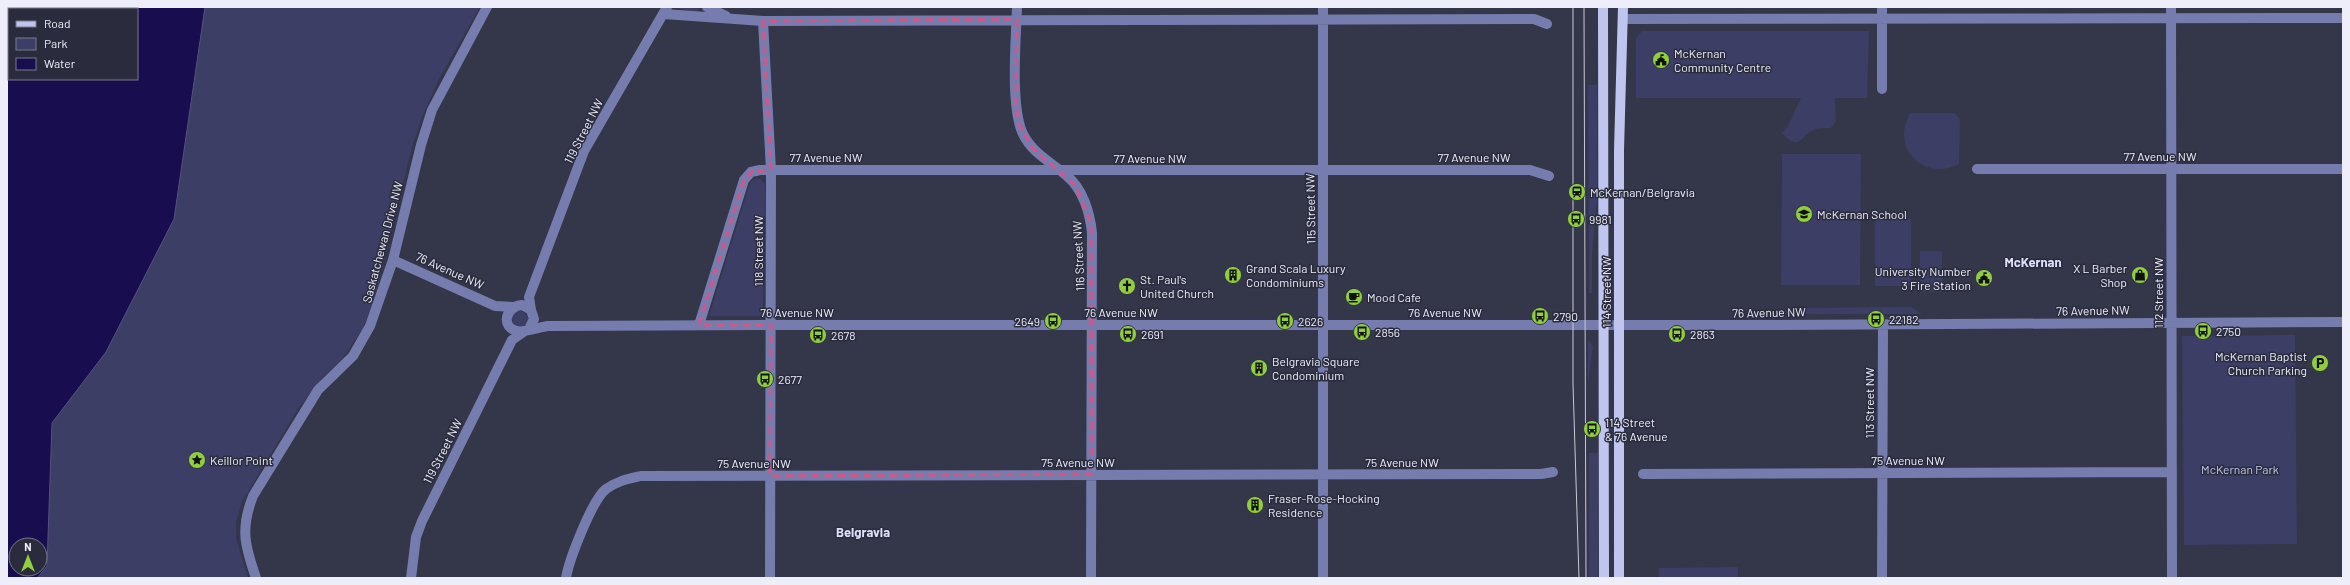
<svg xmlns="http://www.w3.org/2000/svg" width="2350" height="585" viewBox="0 0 2350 585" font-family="Barlow,sans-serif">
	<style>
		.green { fill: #3c3e66 }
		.water { fill: #170d4f; stroke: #575082; fill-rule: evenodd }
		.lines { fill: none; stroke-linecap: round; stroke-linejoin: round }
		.minor { stroke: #777cae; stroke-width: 10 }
		.major { stroke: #c0c5ef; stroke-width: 10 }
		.tram { stroke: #c8c9d6; stroke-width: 1 }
		.marked { fill: none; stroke: #cf588b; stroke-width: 3; stroke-dasharray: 8 5; stroke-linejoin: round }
		.labels { text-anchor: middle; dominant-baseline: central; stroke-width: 3; stroke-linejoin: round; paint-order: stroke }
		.poi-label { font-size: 12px; fill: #edeefa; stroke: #2a2c3e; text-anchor: start }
		.street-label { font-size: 12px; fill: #edeefa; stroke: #2a2c3e }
		.park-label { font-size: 12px; fill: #c3c8f0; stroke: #2a2c3e }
		.neighbourhood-label { font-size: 13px; font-weight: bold; fill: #dde0f8; stroke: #2a2c3e }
	</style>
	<rect width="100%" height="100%" fill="#343649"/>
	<path class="green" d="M205,7H480L439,79L423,115L412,147L374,301L362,330L341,360L324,376L298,409L242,502L236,522V538L248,578H37L47,566L52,423L106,352L198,48Z
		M679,7H699L700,8L697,12L679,9Z
		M1642,31H1869L1867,98H1835L1836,121L1831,128C1826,128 1819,128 1815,129C1799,136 1801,153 1782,133L1788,126L1801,98H1636V38Z
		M1588,85H1597V200L1592,254V293H1589V279Z
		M1910,113H1954L1960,119L1959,164C1924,182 1890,148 1910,113Z
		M1782,154H1861L1860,285H1781Z
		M754,179H760L765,184L763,316H709L750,183Z
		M1875,219H1911V286H1875Z
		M1920,251H1942V292H1920Z
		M1911,307L1922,314H1781L1791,308Z
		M512 319a8 8 0 1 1 16 0a8 8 0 1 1-16 0Z
		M2295,335L2297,544L2184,545L2182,336Z
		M1588,339L1593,347L1588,383Z
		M1589,453H1598V578H1589Z
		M1738,567V578H1659V568Z"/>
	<path class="water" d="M7,7H205L174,219L106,352L52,423L47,566L37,578H7ZM9,9H137V79H9ZM16,545H40V569H16Z"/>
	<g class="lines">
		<path class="minor" d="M707,7L726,16
			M1017,7C1016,39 1010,107 1023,134C1033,154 1051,162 1067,176C1083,189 1090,213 1092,233L1091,578
			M1323,7V578
			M1882,7V89
			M2171,7L2172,578
			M664,14L763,21L1534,19L1547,24
			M1623,19L2343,18
			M763,21L771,170L770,578
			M1977,169H2343
			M393,260L495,306L513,307
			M531,310L529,297L584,151L667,7
			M699,325L744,180L751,172L760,170H1530L1549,176
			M529,329L534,319L531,310L522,305C506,306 500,327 517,331C522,333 540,327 548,326L771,325H1770L2343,322
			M1643,474L2172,472
			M256,578C245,546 240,529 253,496L318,390L353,356L370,326L393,260L421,145L432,110L487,7
			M411,578L416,537L422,521L512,340L525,331
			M566,578C569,560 592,500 606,489C617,481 628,479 641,476L1541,474L1553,472
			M1882,578L1883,324"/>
		<path class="major" d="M1603,7L1604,578
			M1619,578V150L1623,7"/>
		<path class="tram" d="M1573,7V384L1579,578
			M1584,7L1586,578"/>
	</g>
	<path class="marked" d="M1017,19L1016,104L1019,124L1033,149L1075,185L1091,223L1092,474L770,476L771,325H699L744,180L751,172L771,170L763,21Z"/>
	<defs>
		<g id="civic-disc" transform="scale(0.9)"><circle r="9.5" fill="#91cd40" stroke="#2a2c3e"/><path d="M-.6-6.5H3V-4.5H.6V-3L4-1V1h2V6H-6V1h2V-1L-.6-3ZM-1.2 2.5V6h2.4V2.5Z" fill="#111"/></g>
		<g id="station-disc" transform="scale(0.9)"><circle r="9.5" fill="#91cd40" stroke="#2a2c3e"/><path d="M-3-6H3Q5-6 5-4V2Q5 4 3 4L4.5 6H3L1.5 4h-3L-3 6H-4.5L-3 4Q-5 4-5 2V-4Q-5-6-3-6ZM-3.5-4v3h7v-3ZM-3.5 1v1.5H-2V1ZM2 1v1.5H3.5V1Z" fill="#111"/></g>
		<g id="school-disc" transform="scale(0.9)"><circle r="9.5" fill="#91cd40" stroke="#2a2c3e"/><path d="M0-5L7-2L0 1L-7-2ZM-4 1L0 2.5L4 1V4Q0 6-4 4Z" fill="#111"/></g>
		<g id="bus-disc" transform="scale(0.9)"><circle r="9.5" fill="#91cd40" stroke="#2a2c3e"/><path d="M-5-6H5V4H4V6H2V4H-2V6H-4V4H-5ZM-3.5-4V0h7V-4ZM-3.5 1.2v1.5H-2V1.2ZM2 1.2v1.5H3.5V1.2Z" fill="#111"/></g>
		<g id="building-disc" transform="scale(0.9)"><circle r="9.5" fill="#91cd40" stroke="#2a2c3e"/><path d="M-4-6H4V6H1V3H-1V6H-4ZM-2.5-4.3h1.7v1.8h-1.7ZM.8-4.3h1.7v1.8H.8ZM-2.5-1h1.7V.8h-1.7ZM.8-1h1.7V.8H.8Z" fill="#111"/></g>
		<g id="shop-disc" transform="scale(0.9)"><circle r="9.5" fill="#91cd40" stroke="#2a2c3e"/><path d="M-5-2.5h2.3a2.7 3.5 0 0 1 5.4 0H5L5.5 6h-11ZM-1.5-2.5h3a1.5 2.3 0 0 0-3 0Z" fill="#111"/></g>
		<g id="church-disc" transform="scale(0.9)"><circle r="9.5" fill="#91cd40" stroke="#2a2c3e"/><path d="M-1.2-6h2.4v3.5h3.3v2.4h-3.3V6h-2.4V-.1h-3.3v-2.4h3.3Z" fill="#111"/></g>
		<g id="cafe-disc" transform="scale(0.9)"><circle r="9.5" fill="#91cd40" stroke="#2a2c3e"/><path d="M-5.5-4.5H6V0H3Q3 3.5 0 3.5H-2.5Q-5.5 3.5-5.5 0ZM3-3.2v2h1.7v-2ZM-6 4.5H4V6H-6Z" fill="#111"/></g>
		<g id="parking-disc" transform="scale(0.9)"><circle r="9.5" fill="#91cd40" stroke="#2a2c3e"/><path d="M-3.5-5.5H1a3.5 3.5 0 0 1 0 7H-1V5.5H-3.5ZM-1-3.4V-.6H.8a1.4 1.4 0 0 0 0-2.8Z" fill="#111"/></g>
		<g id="sight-disc" transform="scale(0.9)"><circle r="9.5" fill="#91cd40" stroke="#2a2c3e"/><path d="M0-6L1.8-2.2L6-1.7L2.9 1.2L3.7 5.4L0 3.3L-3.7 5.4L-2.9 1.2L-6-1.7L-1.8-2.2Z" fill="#111"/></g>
	</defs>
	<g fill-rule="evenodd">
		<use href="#civic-disc" x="1661" y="60"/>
		<use href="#station-disc" x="1577" y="192"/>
		<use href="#school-disc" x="1804" y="214"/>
		<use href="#bus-disc" x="1576" y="219"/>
		<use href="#building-disc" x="1233" y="275"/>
		<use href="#shop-disc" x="2140" y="275"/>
		<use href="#civic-disc" x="1984" y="278"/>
		<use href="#church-disc" x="1127" y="286"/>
		<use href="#cafe-disc" x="1354" y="297"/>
		<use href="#bus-disc" x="1540" y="316"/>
		<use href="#bus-disc" x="1876" y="319"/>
		<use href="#bus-disc" x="1053" y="321"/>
		<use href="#bus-disc" x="1285" y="321"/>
		<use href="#bus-disc" x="2203" y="331"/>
		<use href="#bus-disc" x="1362" y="332"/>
		<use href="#bus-disc" x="1128" y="334"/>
		<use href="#bus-disc" x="1677" y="334"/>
		<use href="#bus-disc" x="818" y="335"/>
		<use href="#parking-disc" x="2320" y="363"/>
		<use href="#building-disc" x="1259" y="368"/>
		<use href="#bus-disc" x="765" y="379"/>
		<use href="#bus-disc" x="1592" y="429"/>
		<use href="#sight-disc" x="197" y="460"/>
		<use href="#building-disc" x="1255" y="505"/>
	</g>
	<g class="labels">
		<g class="poi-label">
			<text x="1674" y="53">McKernan<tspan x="1674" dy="14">Community Centre</tspan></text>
			<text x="1590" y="192">McKernan/Belgravia</text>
			<text x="1817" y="214">McKernan School</text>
			<text x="1589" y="219">9981</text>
			<text x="1246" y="268">Grand Scala Luxury<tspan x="1246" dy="14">Condominiums</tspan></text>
			<text x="2127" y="268" text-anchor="end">X L Barber<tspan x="2127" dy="14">Shop</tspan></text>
			<text x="1971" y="271" text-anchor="end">University Number<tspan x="1971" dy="14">3 Fire Station</tspan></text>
			<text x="1140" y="279">St. Paul's<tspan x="1140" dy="14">United Church</tspan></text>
			<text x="1367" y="297">Mood Cafe</text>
			<text x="1553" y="316">2790</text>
			<text x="1889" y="319">22182</text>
			<text x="1040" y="321" text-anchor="end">2649</text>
			<text x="1298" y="321">2626</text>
			<text x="2216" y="331">2750</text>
			<text x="1375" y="332">2856</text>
			<text x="1141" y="334">2691</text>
			<text x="1690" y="334">2863</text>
			<text x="831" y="335">2678</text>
			<text x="2307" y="356" text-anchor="end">McKernan Baptist<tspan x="2307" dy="14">Church Parking</tspan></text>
			<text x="1272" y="361">Belgravia Square<tspan x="1272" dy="14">Condominium</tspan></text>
			<text x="778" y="379">2677</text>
			<text x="1605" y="422">114 Street<tspan x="1605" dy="14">&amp; 76 Avenue</tspan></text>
			<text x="210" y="460">Keillor Point</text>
			<text x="1268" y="498">Fraser-Rose-Hocking<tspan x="1268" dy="14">Residence</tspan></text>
		</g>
		<g class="street-label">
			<text transform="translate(583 131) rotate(-63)">119 Street NW</text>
			<text x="2160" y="156">77 Avenue NW</text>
			<text x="826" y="157">77 Avenue NW</text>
			<text x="1474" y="157">77 Avenue NW</text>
			<text x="1150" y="158">77 Avenue NW</text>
			<text transform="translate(1310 209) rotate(-91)">115 Street NW</text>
			<text transform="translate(382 242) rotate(-75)">Saskatchewan Drive NW</text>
			<text transform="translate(758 251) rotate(-90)">118 Street NW</text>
			<text transform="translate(1078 256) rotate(-93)">116 Street NW</text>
			<text transform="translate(450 270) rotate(24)">76 Avenue NW</text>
			<text transform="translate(1606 292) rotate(-90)">114 Street NW</text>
			<text transform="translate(2158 293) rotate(-90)">112 Street NW</text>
			<text transform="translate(2093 310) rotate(-1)">76 Avenue NW</text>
			<text x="797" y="312">76 Avenue NW</text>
			<text x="1121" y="312">76 Avenue NW</text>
			<text x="1445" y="312">76 Avenue NW</text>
			<text transform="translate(1769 312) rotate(-1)">76 Avenue NW</text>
			<text transform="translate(1869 403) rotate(-90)">113 Street NW</text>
			<text transform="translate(442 451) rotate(-63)">119 Street NW</text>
			<text x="1908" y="460">75 Avenue NW</text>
			<text x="1078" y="462">75 Avenue NW</text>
			<text x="1402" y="462">75 Avenue NW</text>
			<text x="754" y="463">75 Avenue NW</text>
		</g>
		<g class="park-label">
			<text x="2240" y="469">McKernan Park</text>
		</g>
		<g class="neighbourhood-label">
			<text x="2033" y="262">McKernan</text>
			<text x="863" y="532">Belgravia</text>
		</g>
	</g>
	<rect width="2350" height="585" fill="none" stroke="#edeefa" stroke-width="16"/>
	<rect x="8" y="8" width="130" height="72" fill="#2a2c3e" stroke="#787a89"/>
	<rect x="16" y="21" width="20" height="6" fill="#c0c5ef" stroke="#787a89"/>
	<text x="44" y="28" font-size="12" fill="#edeefa">Road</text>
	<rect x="16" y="38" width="20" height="12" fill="#3c3e66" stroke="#787a89"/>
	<text x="44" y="48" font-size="12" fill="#edeefa">Park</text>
	<rect x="16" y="58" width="20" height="12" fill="#170d4f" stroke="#787a89"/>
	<text x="44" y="68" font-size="12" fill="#edeefa">Water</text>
	<g transform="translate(28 557)"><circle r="19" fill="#2a2c3e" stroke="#787a89"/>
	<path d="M0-3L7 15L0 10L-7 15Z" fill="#91cd40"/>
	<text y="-6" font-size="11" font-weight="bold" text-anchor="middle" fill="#edeefa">N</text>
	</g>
</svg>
